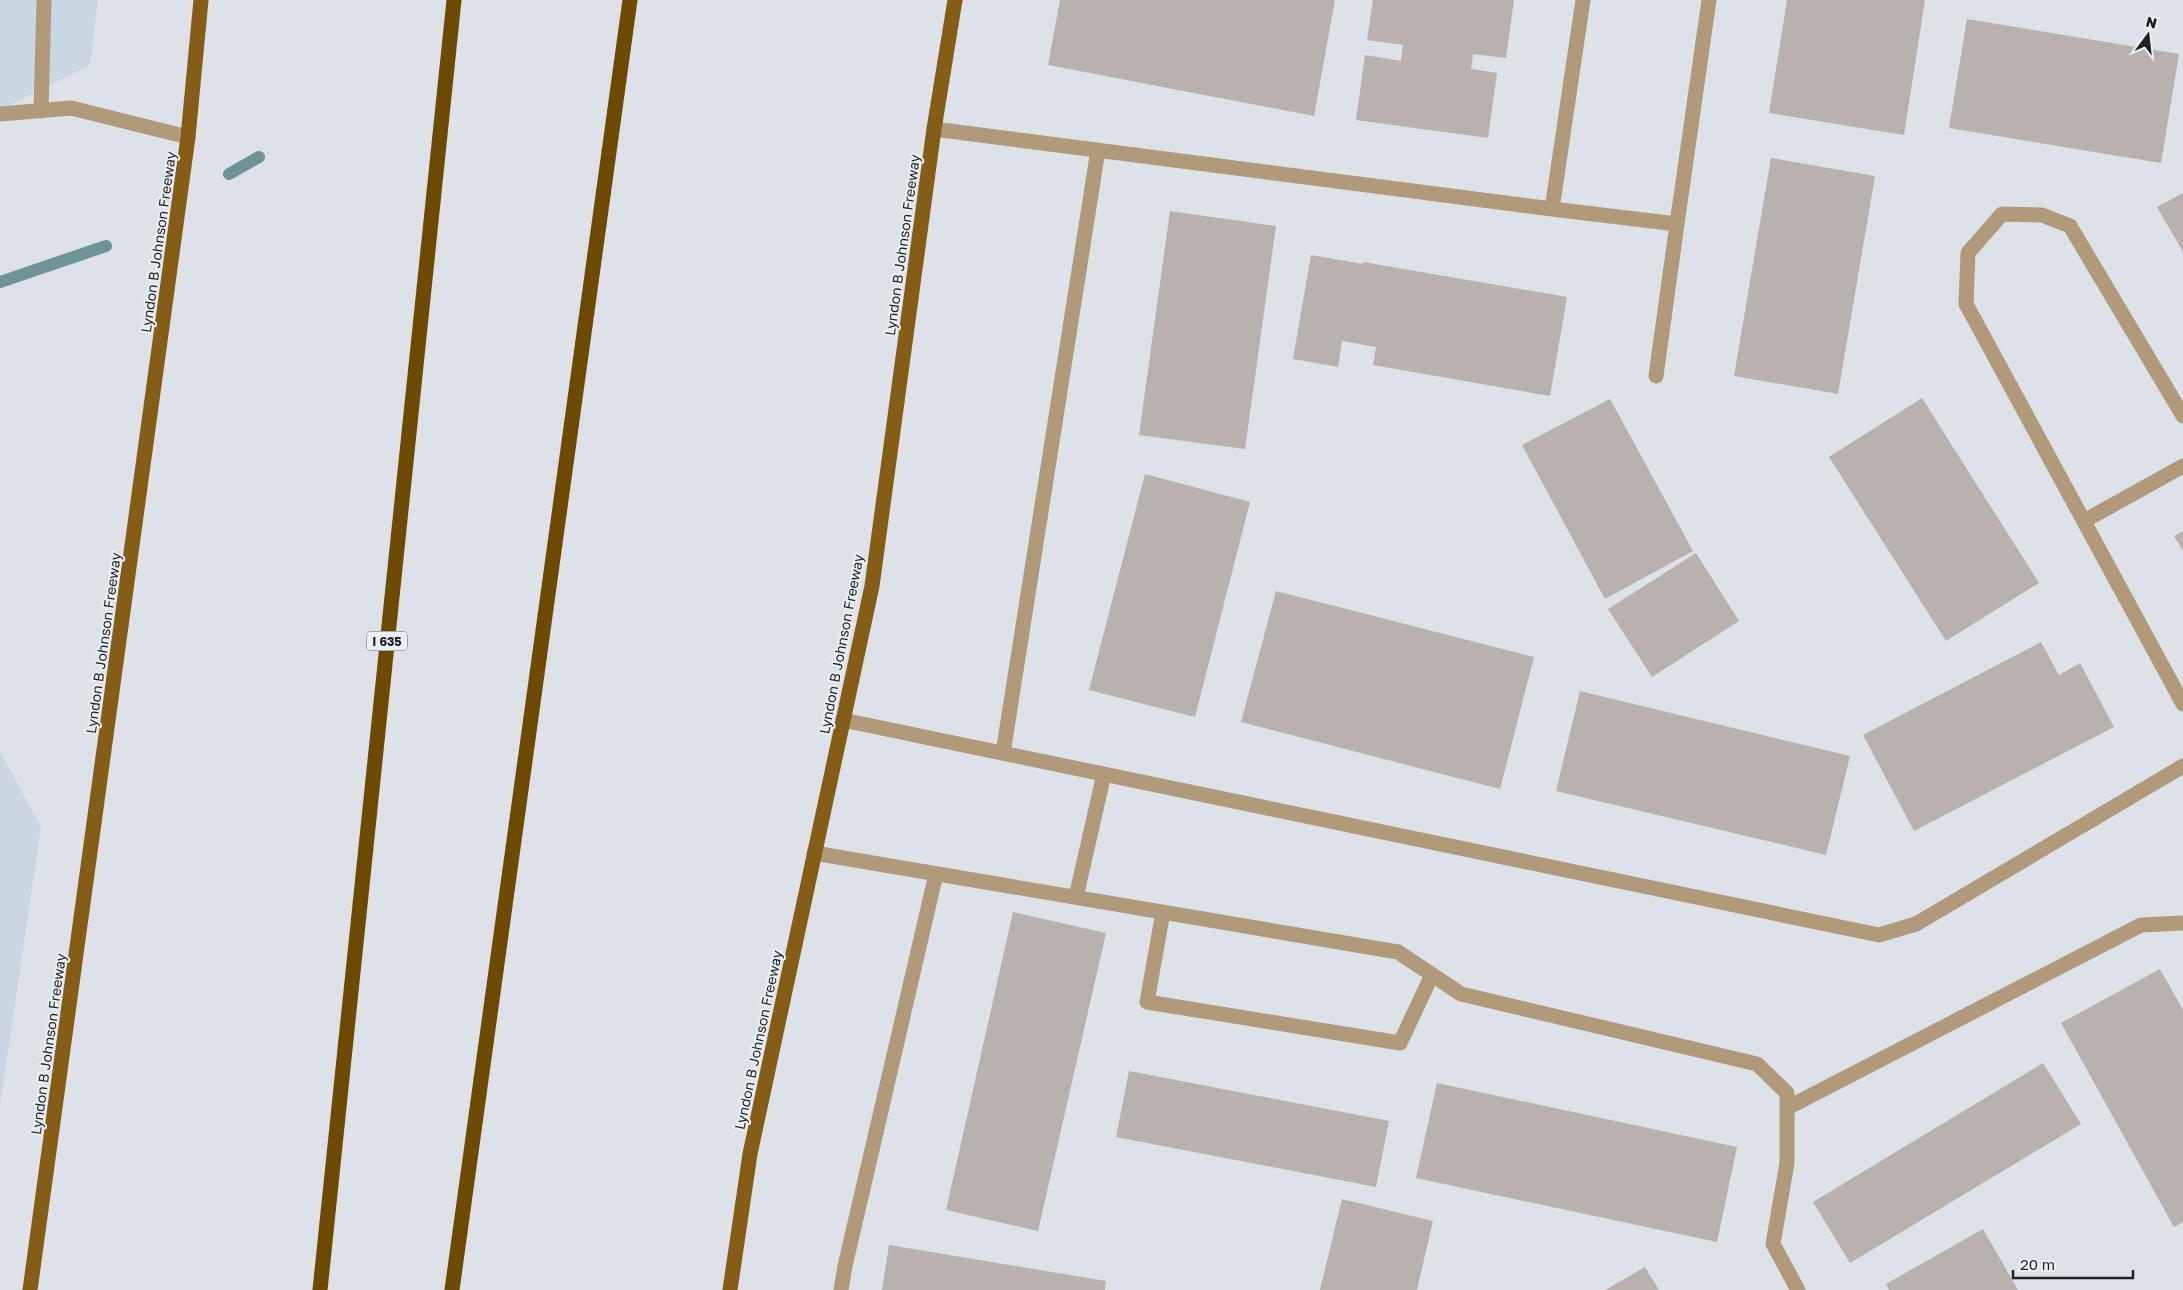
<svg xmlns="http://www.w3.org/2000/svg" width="2183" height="1290" viewBox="0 0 2183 1290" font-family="'Golos Text',sans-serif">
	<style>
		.built { fill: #cad6e1 }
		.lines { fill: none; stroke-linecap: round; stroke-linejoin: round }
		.stream { stroke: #6e9495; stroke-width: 12 }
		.building { fill: #b8b1ad }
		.minor { stroke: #b09a7a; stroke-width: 15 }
		.major { stroke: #855d16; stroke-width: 15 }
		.highway { stroke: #6e4a00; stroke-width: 15 }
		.labels { text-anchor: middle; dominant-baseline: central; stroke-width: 4; stroke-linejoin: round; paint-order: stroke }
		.shield { fill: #e9eff5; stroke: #5c6063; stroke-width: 1 }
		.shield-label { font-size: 12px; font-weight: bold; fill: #1f2224 }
		.street-label { font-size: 14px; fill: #1f2224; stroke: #e9eff5 }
	</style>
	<rect width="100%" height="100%" fill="#dce2e8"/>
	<path class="built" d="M0,0H98L90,65L0,110Z
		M0,752L41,827L0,1106Z"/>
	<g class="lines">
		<path class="stream" d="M229,174L259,157
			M0,282L106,246"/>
	</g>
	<path class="building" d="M1060,0H1335L1314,116L1048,65Z
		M1373,0H1514L1506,58L1473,54L1471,69L1497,73L1488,138L1356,120L1365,55L1401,61L1403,45L1367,40Z
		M1787,0H1925L1904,135L1769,113Z
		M1967,19L2179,54L2161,163L1949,128Z
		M1771,158L1875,176L1838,394L1734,376Z
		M2183,193V252L2157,207Z
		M1170,211L1276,226L1245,449L1139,435Z
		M1311,255L1363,264V262L1567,297L1550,396L1373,365L1376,347L1342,341L1338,367L1293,359Z
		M1922,398L2039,583L1946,641L1829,457Z
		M1610,399L1693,551L1605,599L1522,445Z
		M1145,474L1250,502L1195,717L1089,690Z
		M2183,531V551L2174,536Z
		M1696,553L1739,621L1652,677L1608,609Z
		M1276,591L1534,657L1500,789L1241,722Z
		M2041,642L2059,675L2080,663L2114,727L1914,831L1863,735Z
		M1580,691L1850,756L1826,855L1556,791Z
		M1013,912L1106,933L1038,1231L946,1210Z
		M2160,969L2183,1010V1222L2174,1227L2061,1023Z
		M2043,1063L2081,1124L1850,1263L1813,1202Z
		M1129,1071L1389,1121L1376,1187L1116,1137Z
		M1437,1083L1737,1147L1717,1242L1416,1178Z
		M1342,1199L1433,1221L1417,1290H1320Z
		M1983,1229L2018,1290H1889L1886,1284Z
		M889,1245L1106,1281L1105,1290H882Z
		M1645,1267L1659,1290H1605Z"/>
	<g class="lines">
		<path class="minor" d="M41,111L44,0
			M0,114L71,108L188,137
			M934,129L1552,209L1583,0
			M1552,209L1677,224L1709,0
			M1656,376L1677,224
			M2183,416L2070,226L2042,215L2002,214L1968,253L1966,304L2183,704
			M2084,521L2183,466
			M843,720L1879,935L1916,924L2183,766
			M1003,753L1098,150
			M814,853L1398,952L1461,994L1757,1064L1787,1093V1163L1773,1244L1798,1290
			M1076,897L1104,774
			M1163,912L1147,1002L1400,1043L1432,975
			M1787,1108L2141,925L2183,923
			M841,1290L845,1266L936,874"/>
		<path class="major" d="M30,1290L188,137L201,0
			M730,1290L750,1154L872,586L934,129L955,0"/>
		<path class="highway" d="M320,1290L454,0
			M452,1290L630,0"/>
	</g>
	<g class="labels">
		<rect class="shield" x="367" y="631.5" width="40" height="19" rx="4"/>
		<g class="shield-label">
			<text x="387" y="641">I 635</text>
		</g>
		<g class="street-label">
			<text transform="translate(158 242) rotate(-82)">Lyndon B Johnson Freeway</text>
			<text transform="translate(902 245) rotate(-82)">Lyndon B Johnson Freeway</text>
			<text transform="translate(103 643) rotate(-82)">Lyndon B Johnson Freeway</text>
			<text transform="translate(841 644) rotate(-79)">Lyndon B Johnson Freeway</text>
			<text transform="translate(758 1040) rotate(-78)">Lyndon B Johnson Freeway</text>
			<text transform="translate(48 1044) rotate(-82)">Lyndon B Johnson Freeway</text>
		</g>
	</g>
	<g transform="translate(2148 35) rotate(15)" stroke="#e9eff5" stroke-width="4" paint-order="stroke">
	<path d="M0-4L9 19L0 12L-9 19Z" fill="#1f2224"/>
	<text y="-8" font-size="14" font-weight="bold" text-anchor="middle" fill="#1f2224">N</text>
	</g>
	<path d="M2013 1270v8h120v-8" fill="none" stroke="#1f2224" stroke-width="2.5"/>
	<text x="2020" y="1270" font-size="15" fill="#1f2224" stroke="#e9eff5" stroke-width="4" paint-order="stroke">20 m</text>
</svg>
